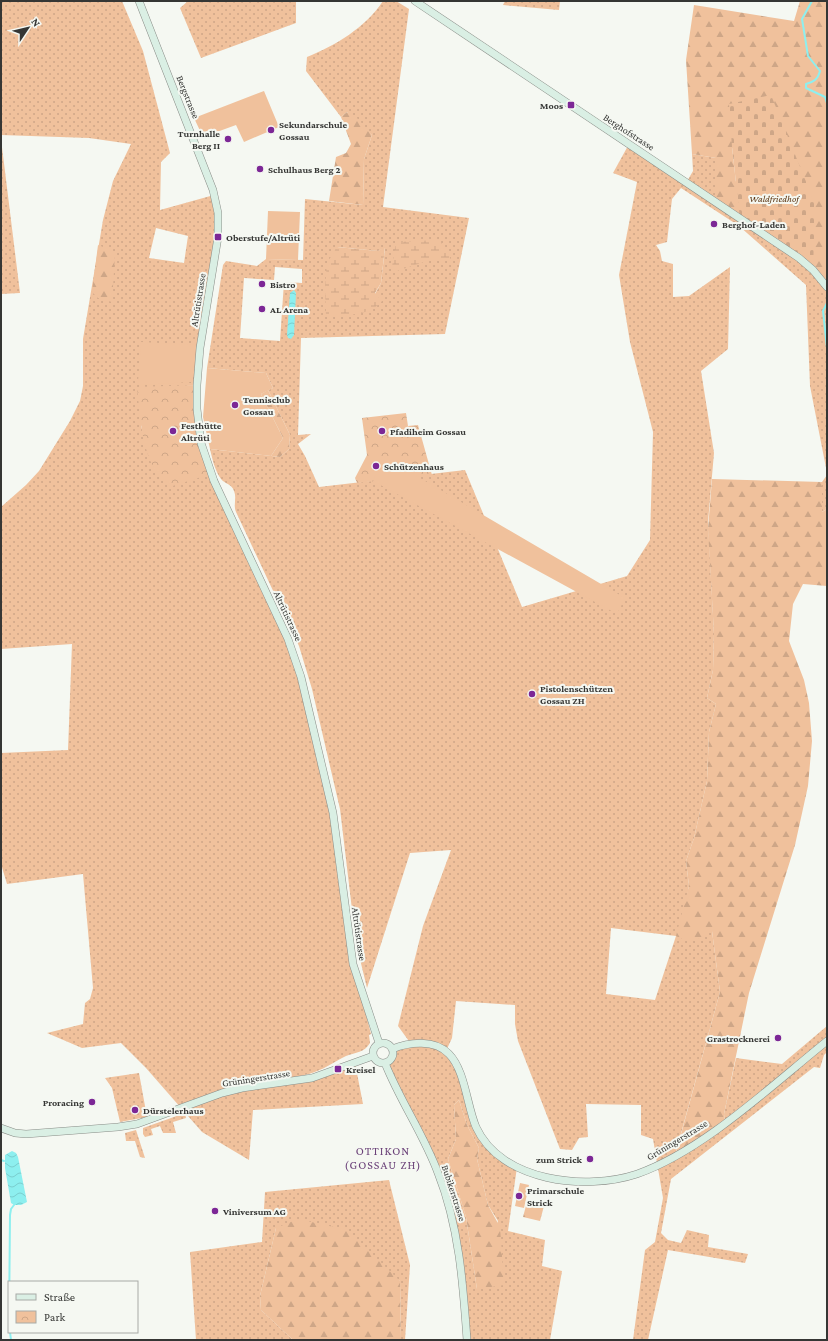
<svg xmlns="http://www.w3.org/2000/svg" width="828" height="1341" viewBox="0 0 828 1341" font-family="'Crimson Pro',serif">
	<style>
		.grass { fill: url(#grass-dots); fill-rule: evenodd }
		.forest { fill: url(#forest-firs) }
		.wetland { fill: url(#wetland-marsh) }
		.cemetery { fill: url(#cemetery-stones) }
		.park { fill: url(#park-crowns) }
		.pitch { fill: #f0c19c }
		.water { fill: url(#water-waves) }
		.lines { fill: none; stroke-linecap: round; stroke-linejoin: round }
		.stream { stroke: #8defef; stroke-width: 2 }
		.secondary-casing { stroke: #898c87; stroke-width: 8 }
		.secondary { stroke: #daefe4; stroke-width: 7 }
		.poi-dot { fill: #7c2796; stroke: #f5f8f2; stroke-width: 1.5 }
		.labels { text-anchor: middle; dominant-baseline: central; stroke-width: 4; stroke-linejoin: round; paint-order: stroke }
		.street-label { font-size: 10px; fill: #353634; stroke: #f5f8f2 }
		.poi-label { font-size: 10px; font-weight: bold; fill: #353634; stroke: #f5f8f2; text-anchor: start }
		.park-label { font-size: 10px; font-style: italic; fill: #5c3511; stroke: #f5f8f2 }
		.quarter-label { font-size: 12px; letter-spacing: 1px; fill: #6b4279; stroke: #f5f8f2 }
	</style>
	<defs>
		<pattern id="grass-dots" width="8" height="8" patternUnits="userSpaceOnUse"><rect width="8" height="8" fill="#f0c19c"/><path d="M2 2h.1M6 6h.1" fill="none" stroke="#cea687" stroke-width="1.8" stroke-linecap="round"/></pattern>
		<pattern id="forest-firs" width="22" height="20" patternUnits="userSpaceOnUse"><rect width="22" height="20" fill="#f0c19c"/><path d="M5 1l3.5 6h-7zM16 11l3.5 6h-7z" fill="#cea687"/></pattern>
		<pattern id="wetland-marsh" width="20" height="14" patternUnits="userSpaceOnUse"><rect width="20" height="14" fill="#f0c19c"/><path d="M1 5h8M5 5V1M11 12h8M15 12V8" fill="none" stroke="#cea687"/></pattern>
		<pattern id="cemetery-stones" width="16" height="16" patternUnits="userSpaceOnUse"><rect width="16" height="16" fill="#f0c19c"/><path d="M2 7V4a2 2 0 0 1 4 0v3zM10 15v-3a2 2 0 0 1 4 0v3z" fill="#cea687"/></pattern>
		<pattern id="park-crowns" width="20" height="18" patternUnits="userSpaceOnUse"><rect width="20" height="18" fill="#f0c19c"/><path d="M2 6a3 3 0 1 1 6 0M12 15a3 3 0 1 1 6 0" fill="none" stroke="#cea687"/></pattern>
		<pattern id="water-waves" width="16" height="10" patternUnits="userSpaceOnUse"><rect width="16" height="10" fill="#8defef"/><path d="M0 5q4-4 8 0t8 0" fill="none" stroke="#7acece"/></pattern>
	</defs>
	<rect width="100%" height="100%" fill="#f5f8f2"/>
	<path class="grass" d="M1,1H122L143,51L170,153L161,162L160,210L214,195L218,213L197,385L186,386L141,426L155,469L211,474L288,639L319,746L360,991L371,1034L369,1035L370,1043C364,1053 356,1052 346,1056C334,1062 323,1070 309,1074C294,1078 278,1078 263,1085L294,1082L355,1063L363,1104L253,1110L249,1160L202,1132L146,1068L121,1043L82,1048L47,1033L83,1024L85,1003L90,999L93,988L83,874L7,884L1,864V753L68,750L72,644L1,649V507L26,485L39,471L70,421L80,401L83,386V339L103,220L113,181L131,144L89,138L1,135ZM156,228L188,236L184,263L149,258Z
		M188,1H296V23L201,58L180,8Z
		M383,1H396L409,9L383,207L469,218L445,334L301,338L298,435L311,434L298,444L305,456L319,487L465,470L522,607L627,576L650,540L653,432L630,342L619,275L637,182L613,173L629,144L686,183L693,171L692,154L716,158L799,258L827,287V473L810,386L806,285L739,226L681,188L672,199L667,242L656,245L660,251L662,261L673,264V297L689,296L730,267L728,349L701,371L714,453L708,522L714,634L713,670L707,698L716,704L709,732L707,781L694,838L686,861L689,886L685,907L712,931L720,992L675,1155L725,1123L724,1114L736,1058L782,1064L827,1026V1052L824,1055L820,1068L814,1067L671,1179L661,1233L668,1240L681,1243L687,1230L709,1235L708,1247L748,1254L745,1263L668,1250L648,1340H633L645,1250L655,1242L663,1198L653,1139L641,1135V1105L586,1104L588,1137L579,1138L572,1150L560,1149L518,1041L515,1024V1005L456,1001L452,1038L446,1051L452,1057L473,1119L486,1143L517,1167L508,1231L545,1240L542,1266L562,1271L550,1340H467L464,1296L447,1196L388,1062L393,1055L392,1049L411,1044L398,1026L423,926L451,850L410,853L367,988L356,943L340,809L312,689L299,646L236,512C233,505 237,498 234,491C232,484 225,484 221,479C215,471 212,458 210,449L280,457L289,449L290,435L268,390L273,388L266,373L207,368L223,265L226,261L257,266L266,259L303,260L305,199L363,205L364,159L372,135L347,112L341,117L306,71L307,57C336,45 365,28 383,1ZM337,247L378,251L385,248L381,283L375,294ZM275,267L302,269V283L284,282L280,341L240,338L244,278L274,280ZM611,928L676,936L655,1000L606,994ZM459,1100L467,1125L479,1148L477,1159L488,1205L498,1221L477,1289L466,1217L448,1159L456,1139L454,1105Z
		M505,1H560L559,10L503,5Z
		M1,139L20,293L1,294Z
		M827,475V509L822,512V482Z
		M139,1073L147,1117L120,1122L112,1088L105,1078Z
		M185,1113L186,1118L173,1122L176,1133H163L160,1126L151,1129L153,1135L145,1137L143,1134V1128Z
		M136,1130L145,1158L140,1157L135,1141H126L125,1133Z
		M389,1180L410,1265L405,1340H401L400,1281L276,1228L260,1296L261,1310L293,1340H196L190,1252L262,1242L265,1192Z"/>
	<path class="forest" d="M800,1H827V287L732,147L740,219L716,203V158L692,154L686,60L694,5L794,21Z
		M347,112L358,119L372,135L364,159L363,205L329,201L336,157L346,153L351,144L341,117Z
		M98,245L108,249L115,254L112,302L98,298L92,292Z
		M268,390L290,435L289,449L280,457L271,456L283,438L261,394Z
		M712,479L822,482V512L827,509V586L803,584L793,604L789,641L804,680L809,703L812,741L808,786L795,845L749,993L724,1114L725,1123L675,1156L720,992L712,931C697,939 694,946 676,936L689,886L686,861L694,838L707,781L709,732L716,704L707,698L713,670L714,634L708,529Z
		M459,1100L467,1125L479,1148L477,1159L488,1205L500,1227L504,1285L477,1289L466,1217L448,1159L456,1139L454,1105Z
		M527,1202L544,1206L540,1221L523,1217Z
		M298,1219L347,1230L400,1281L401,1340H293L261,1310L260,1296L276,1228Z"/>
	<path class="wetland" d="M438,240L446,248L451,260L433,259L391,273L396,242Z
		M337,247L378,251L385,247L381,283L375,293L382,301C369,317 344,315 326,315L325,288L327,263Z"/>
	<path class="cemetery" d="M771,95L815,204L813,270L740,219L732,147L729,104Z"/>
	<path class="park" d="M197,385V409L211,474L169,487C165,481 159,476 155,470C141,446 140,414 137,387Z
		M406,413L408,426L418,425L432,475L357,483L355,478L367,455L362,418Z"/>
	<path class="pitch" d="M264,91L279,127L244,142L236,125L203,137L194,118Z
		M268,211L300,212L298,260L266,259Z
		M141,342L197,345L193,379L191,382L141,385L138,382Z
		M207,368L266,373L273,388L261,394L283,438L271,456L210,449L203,417Z
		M391,461L625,598L617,614L373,481L380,466L386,470Z
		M539,687L560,689V694L582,697L581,703L537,698Z
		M520,1183L529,1185L524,1208L515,1206Z"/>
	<path class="water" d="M294,290L296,293L294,335L291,339L288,338L287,335L290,293Z
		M12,1151L16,1153L18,1157L27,1202L21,1205H14L11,1203L5,1168V1155Z"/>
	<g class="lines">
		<path class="stream" d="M812,1L802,19L808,56L820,71C818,79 814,82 806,84V88L825,97L827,103
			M827,303L823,311L827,348
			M1,1160L4,1161
			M9,1323L10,1215L11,1209L14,1205
			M10,1332L11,1340"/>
		<g class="secondary-casing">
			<path id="secondary" d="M139,1L213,190L218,213V237L200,348L197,385V409L201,443L214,481L288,639L301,677L333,813L353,964L379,1043
				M415,1L799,258L813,270L827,287
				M373 1053a10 10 0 1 1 20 0a10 10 0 1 1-20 0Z
				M392,1049C409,1042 435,1039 449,1054C465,1070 467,1106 476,1127C501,1182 586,1191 637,1174C703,1151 772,1085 827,1041
				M385,1063C400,1101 424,1135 438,1173C459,1226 463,1283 467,1340
				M1,1128L15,1133L26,1134L118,1127L137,1124L222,1093L242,1088L312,1078L373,1056"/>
		</g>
		<use href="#secondary" class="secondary"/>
	</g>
	<g class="poi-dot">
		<rect x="567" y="101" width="8" height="8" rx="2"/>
		<circle cx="271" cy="130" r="4"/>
		<circle cx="228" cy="139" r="4"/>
		<circle cx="260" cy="169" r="4"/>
		<circle cx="714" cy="224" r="4"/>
		<rect x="214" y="233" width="8" height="8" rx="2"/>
		<circle cx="262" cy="284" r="4"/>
		<circle cx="262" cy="309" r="4"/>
		<circle cx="235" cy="405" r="4"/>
		<circle cx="173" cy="431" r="4"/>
		<circle cx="382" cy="431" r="4"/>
		<circle cx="376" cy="466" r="4"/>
		<circle cx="532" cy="694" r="4"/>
		<circle cx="778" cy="1038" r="4"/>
		<rect x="334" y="1065" width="8" height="8" rx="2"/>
		<circle cx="92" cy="1102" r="4"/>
		<circle cx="135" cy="1110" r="4"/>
		<circle cx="590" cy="1159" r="4"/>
		<circle cx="519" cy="1196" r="4"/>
		<circle cx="215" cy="1211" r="4"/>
	</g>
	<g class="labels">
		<g class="street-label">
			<text transform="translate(188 97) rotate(68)">Bergstrasse</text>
			<text transform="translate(629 132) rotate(33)">Berghofstrasse</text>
			<text transform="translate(198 300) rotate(-81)">Altrütistrasse</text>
			<text transform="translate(288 616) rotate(65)">Altrütistrasse</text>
			<text transform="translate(359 934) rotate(82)">Altrütistrasse</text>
			<text transform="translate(256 1078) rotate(-9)">Grüningerstrasse</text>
			<text transform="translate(677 1140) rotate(-31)">Grüningerstrasse</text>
			<text transform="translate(454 1193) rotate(72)">Bubikerstrasse</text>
		</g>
		<g class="poi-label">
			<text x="563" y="105" text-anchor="end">Moos</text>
			<text x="279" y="124">Sekundarschule<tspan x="279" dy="12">Gossau</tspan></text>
			<text x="220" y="133" text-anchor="end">Turnhalle<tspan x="220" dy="12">Berg II</tspan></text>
			<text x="268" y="169">Schulhaus Berg 2</text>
			<text x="722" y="224">Berghof-Laden</text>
			<text x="226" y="237">Oberstufe/Altrüti</text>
			<text x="270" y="284">Bistro</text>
			<text x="270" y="309">AL Arena</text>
			<text x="243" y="399">Tennisclub<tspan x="243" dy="12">Gossau</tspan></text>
			<text x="181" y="425">Festhütte<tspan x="181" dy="12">Altrüti</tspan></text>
			<text x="390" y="431">Pfadiheim Gossau</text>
			<text x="384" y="466">Schützenhaus</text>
			<text x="540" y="688">Pistolenschützen<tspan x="540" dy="12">Gossau ZH</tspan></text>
			<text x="770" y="1038" text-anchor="end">Grastrocknerei</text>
			<text x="346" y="1069">Kreisel</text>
			<text x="84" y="1102" text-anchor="end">Proracing</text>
			<text x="143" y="1110">Dürstelerhaus</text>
			<text x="582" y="1159" text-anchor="end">zum Strick</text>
			<text x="527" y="1190">Primarschule<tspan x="527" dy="12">Strick</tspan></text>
			<text x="223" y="1211">Viniversum AG</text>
		</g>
		<g class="park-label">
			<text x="774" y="198">Waldfriedhof</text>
		</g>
		<g class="quarter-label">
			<text x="383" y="1151">OTTIKON<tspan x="383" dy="14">(GOSSAU ZH)</tspan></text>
		</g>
	</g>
	<rect width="828" height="1341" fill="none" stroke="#353634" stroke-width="4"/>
	<rect x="8" y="1281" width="130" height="52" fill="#f5f8f2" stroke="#a8aaa6"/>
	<rect x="16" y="1294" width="20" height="6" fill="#daefe4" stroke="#a8aaa6"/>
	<text x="44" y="1301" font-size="12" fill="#353634">Straße</text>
	<rect x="16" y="1311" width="20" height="12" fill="url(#park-crowns)" stroke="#a8aaa6"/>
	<text x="44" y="1321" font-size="12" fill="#353634">Park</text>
	<g transform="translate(28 28) rotate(55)" stroke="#f5f8f2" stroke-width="3" paint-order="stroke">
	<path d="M0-3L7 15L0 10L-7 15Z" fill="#353634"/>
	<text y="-6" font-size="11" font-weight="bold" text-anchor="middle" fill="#353634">N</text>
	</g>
</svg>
